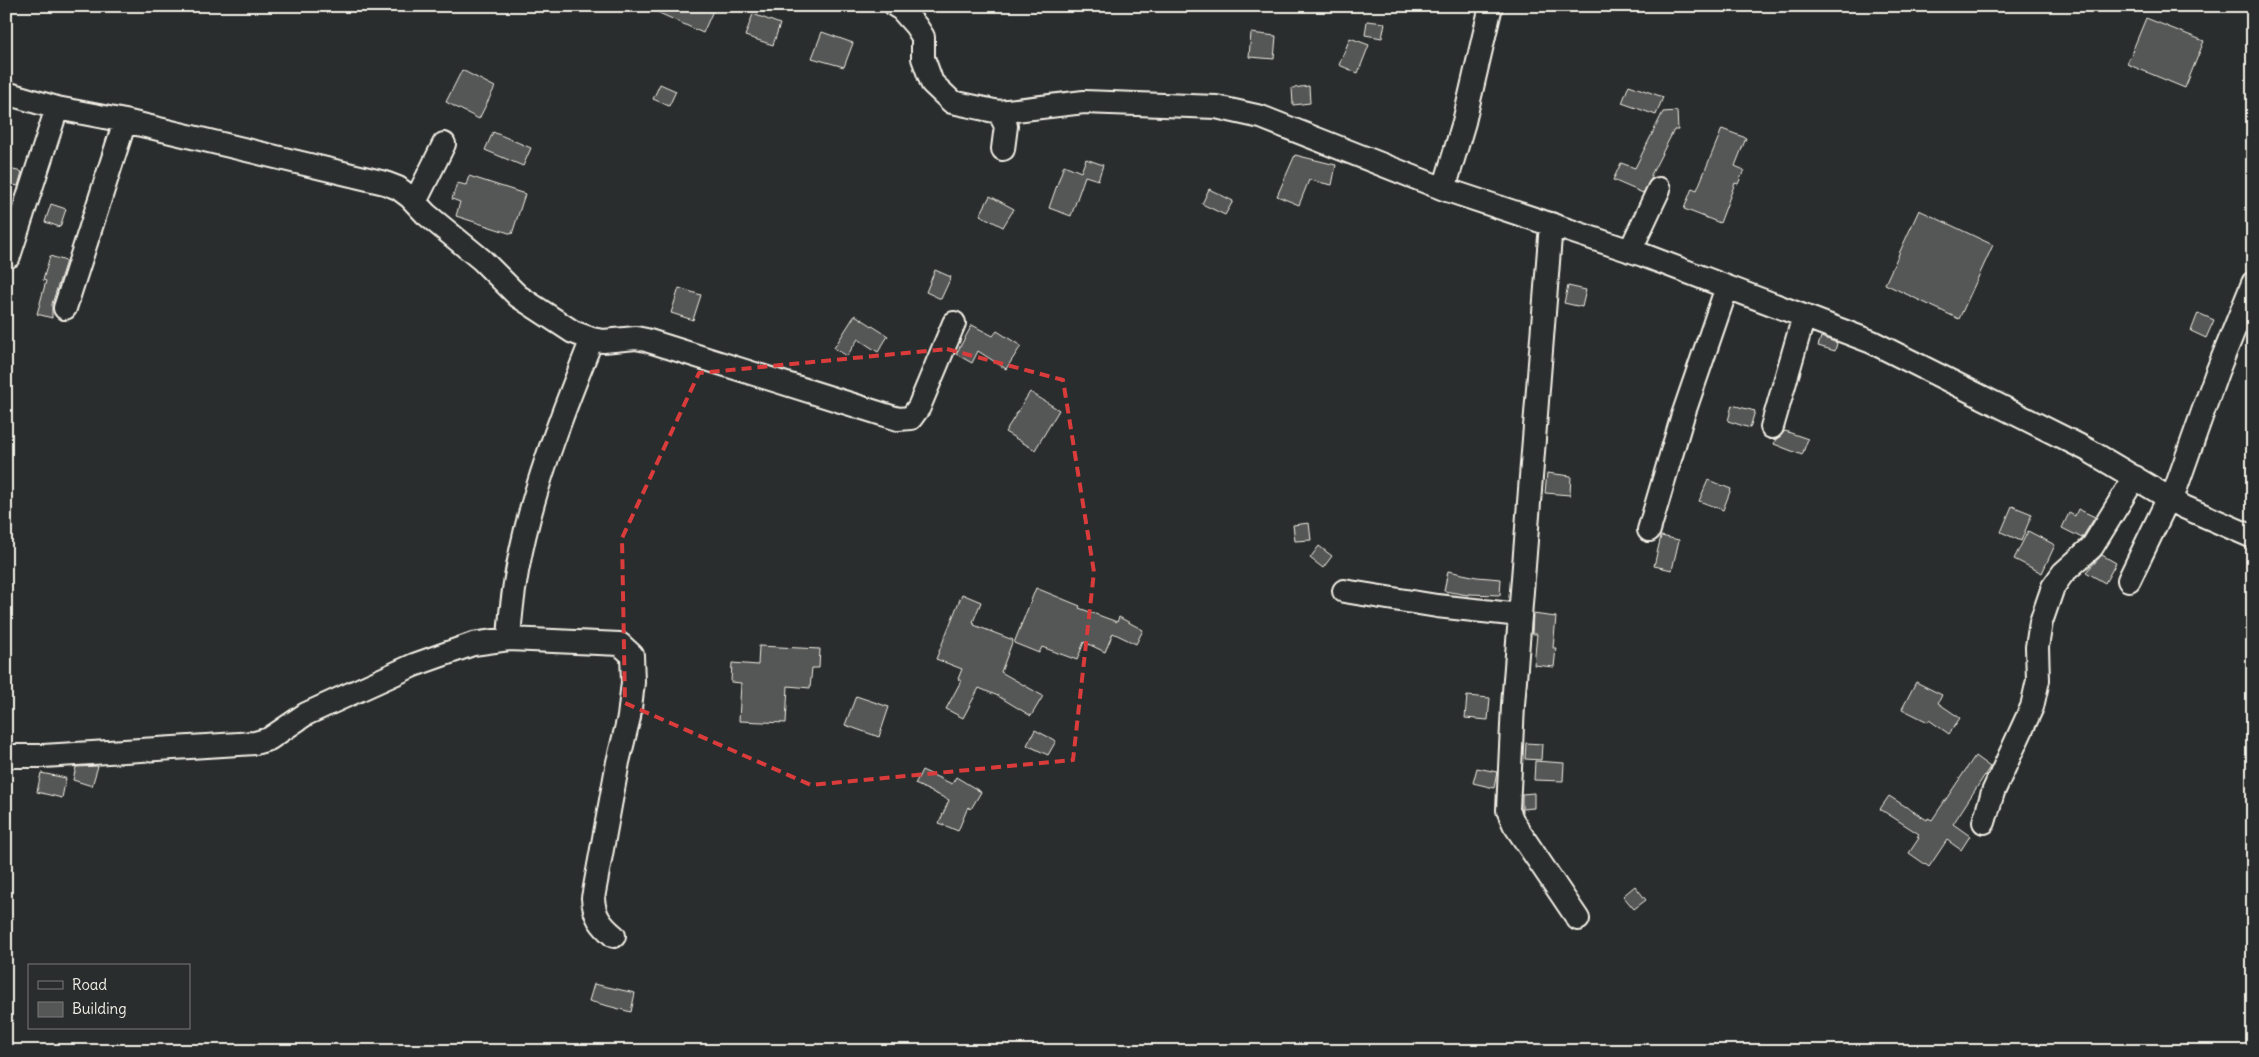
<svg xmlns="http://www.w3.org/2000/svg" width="2259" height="1057" viewBox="0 0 2259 1057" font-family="Delius,sans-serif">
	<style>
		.building { fill: #555756; stroke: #f4f1e8 }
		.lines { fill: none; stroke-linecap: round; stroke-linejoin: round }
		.minor-casing { stroke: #f4f1e8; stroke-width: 26 }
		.minor { stroke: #2a2d2e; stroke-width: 22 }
		.marked { fill: none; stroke: #d93c3b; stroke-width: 4; stroke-dasharray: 10 6; stroke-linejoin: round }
	</style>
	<rect width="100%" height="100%" fill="#2a2d2e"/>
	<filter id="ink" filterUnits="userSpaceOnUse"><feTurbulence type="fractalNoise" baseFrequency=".02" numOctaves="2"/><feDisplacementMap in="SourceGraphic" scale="10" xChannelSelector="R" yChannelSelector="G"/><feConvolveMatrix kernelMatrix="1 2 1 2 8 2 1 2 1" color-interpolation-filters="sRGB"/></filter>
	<g filter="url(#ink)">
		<path class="building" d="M644,6H715L703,33Z
			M753,14L780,24L773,45L745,36Z
			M2146,18L2204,41L2185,88L2127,64Z
			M1367,21L1385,23L1382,38L1365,35Z
			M822,32L853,43L844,67L812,58Z
			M1251,33L1276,36L1274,59L1249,57Z
			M1350,38L1369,45L1358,73L1339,65Z
			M462,70L495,87L479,119L446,102Z
			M660,84L676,91L669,106L653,99Z
			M1629,85L1663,97L1656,115L1622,103Z
			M1309,86L1310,103L1293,105L1292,88Z
			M1677,111L1678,130H1674L1651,175L1652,178L1643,193L1613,180L1621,163L1635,168L1663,112Z
			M1722,129L1746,138L1735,166L1744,170L1738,184L1735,183L1720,223L1684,209L1692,188L1697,190Z
			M493,132L531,148L523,166L485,150Z
			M1295,155L1336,165L1332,185L1309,180L1299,205L1277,196Z
			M1086,159L1103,165L1098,180L1085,176L1071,216L1049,208L1064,165L1081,172Z
			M9,169L22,172L18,186L6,183Z
			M469,176L525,194L512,234L456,216L460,202L452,199L457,183L466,185Z
			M1209,189L1233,201L1225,215L1202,204Z
			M990,196L1014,209L1003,227L980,215Z
			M51,204L66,209L60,227L45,222Z
			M1919,210L1993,245L1959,319L1885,284Z
			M50,256L66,261L52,304V318L37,314L46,281L43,280Z
			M935,270L951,277L941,299L926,292Z
			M1568,286L1586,290L1582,307L1564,303Z
			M679,288L701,295L693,320L671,313Z
			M2198,313L2214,320L2206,338L2191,331Z
			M855,315L888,336L878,352L858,339L847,356L834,348Z
			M972,325L993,336L997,331L1021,346L1006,369L978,351L972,363L956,354Z
			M1821,337L1837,343L1835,351L1818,346Z
			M1030,392L1059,410L1035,450L1005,432Z
			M1732,405L1755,411L1750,428L1728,421Z
			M1785,431L1808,439L1802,455L1774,444L1776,439Z
			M1547,473L1571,476L1570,495L1545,493Z
			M1708,480L1731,489L1723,510L1699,501Z
			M2012,506L2032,514L2021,541L2001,532Z
			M2078,509L2095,517L2082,538L2062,528L2069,513L2075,516Z
			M1309,523L1311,540L1295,541L1293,525Z
			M2028,531L2055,545L2042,573L2014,559Z
			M1661,536L1679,540L1672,570L1654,566Z
			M1319,546L1332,556L1323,568L1310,558Z
			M2102,555L2116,563L2105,583L2086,572Z
			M1448,571L1477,577L1501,579L1500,595L1468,594V595L1444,591Z
			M1036,588L1080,606L1079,608L1117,622L1119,617L1143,630L1136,644L1113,633L1105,652L1084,642L1077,660L1042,647L1039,653L1014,643Z
			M962,594L981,602L973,622L975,623L974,625L1013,640L1001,672L1043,696L1031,716L998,696L979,688L963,718L946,709L961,681L958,679L962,669L936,659Z
			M1533,614L1556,617L1553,648H1556L1554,667L1534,665L1537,634H1532Z
			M759,646L820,649L819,668H812L810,688L788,686L786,723L739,721L741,683L731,682L732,663L758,665Z
			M1916,682L1942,695L1938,703L1960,718L1949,734L1929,720L1928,722L1902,709Z
			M856,696L889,707L879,737L845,725Z
			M1467,696L1490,698L1488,720L1465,718Z
			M1035,730L1056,741L1048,755L1027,745Z
			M1526,743L1542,744L1541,760L1525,759Z
			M1975,756L1990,767L1953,824L1970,836L1961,850L1947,840L1929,867L1909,853L1919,838L1917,837L1919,834L1880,809L1889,796L1927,820L1928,818L1932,820Z
			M1535,761L1564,763L1563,781L1534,780Z
			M98,766L92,786L73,780L76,767Z
			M1477,768L1497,772L1494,788L1473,783Z
			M922,770L952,784L956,777L981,792L971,809L968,807L958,831L939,823L949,800L915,784Z
			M41,773L66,778L62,798L37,792Z
			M1534,793V808L1522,809V794Z
			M1635,886L1646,900L1634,909L1623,896Z
			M594,984L635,993L631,1012L589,1001Z"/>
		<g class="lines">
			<g class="minor-casing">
				<path id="minor" d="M896,6L901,9L916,26L923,37V58L932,83L952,102L999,112L1084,102L1216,107L1261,117L1444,189L1643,255L1872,342L2088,450L2184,507L2253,537
					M6,93L57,108L125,121L385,183L398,188L410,197L426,214L482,260L518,296L573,332L592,339L603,341L636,338L646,340L898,419L911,418L919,407L954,323
					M999,112L1006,126L1003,149
					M1444,189L1464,122L1491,6
					M415,202L444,144
					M1551,224L1513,705L1508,810L1514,824L1578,919
					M1630,251L1659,189
					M9,256L57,108
					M65,308L125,121
					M592,339C553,438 515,531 509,639L620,644L632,655L633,682L629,717L618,762L593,898C594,916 601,925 614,936
					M1772,427L1804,316
					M2172,499L2217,372L2253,283
					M1649,530L1682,418L1727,287
					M2129,580L2169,497
					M1344,591L1437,606L1520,615
					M6,756H43L255,743L269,739L306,714L414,665L473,644L509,639
					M1984,822L1993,792L2032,707L2038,680L2037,647L2041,622L2053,587L2063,573L2092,547L2135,477"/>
			</g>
			<use href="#minor" class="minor"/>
		</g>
	</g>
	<path class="marked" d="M947,349L1063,380L1094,572L1073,760L811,785L625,703L622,538L699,373Z"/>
	<rect width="2259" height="1057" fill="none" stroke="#2a2d2e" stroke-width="25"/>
	<rect x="12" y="12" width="2234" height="1032" fill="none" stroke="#f4f1e8" stroke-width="2" filter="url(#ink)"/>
	<rect x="28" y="964" width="162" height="65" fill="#2a2d2e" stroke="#7b7b78"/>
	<rect x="38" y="981" width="25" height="8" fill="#2a2d2e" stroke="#7b7b78"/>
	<text x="72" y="990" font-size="15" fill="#f4f1e8">Road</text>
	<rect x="38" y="1002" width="25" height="15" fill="#555756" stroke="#7b7b78"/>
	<text x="72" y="1014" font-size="15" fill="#f4f1e8">Building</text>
</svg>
